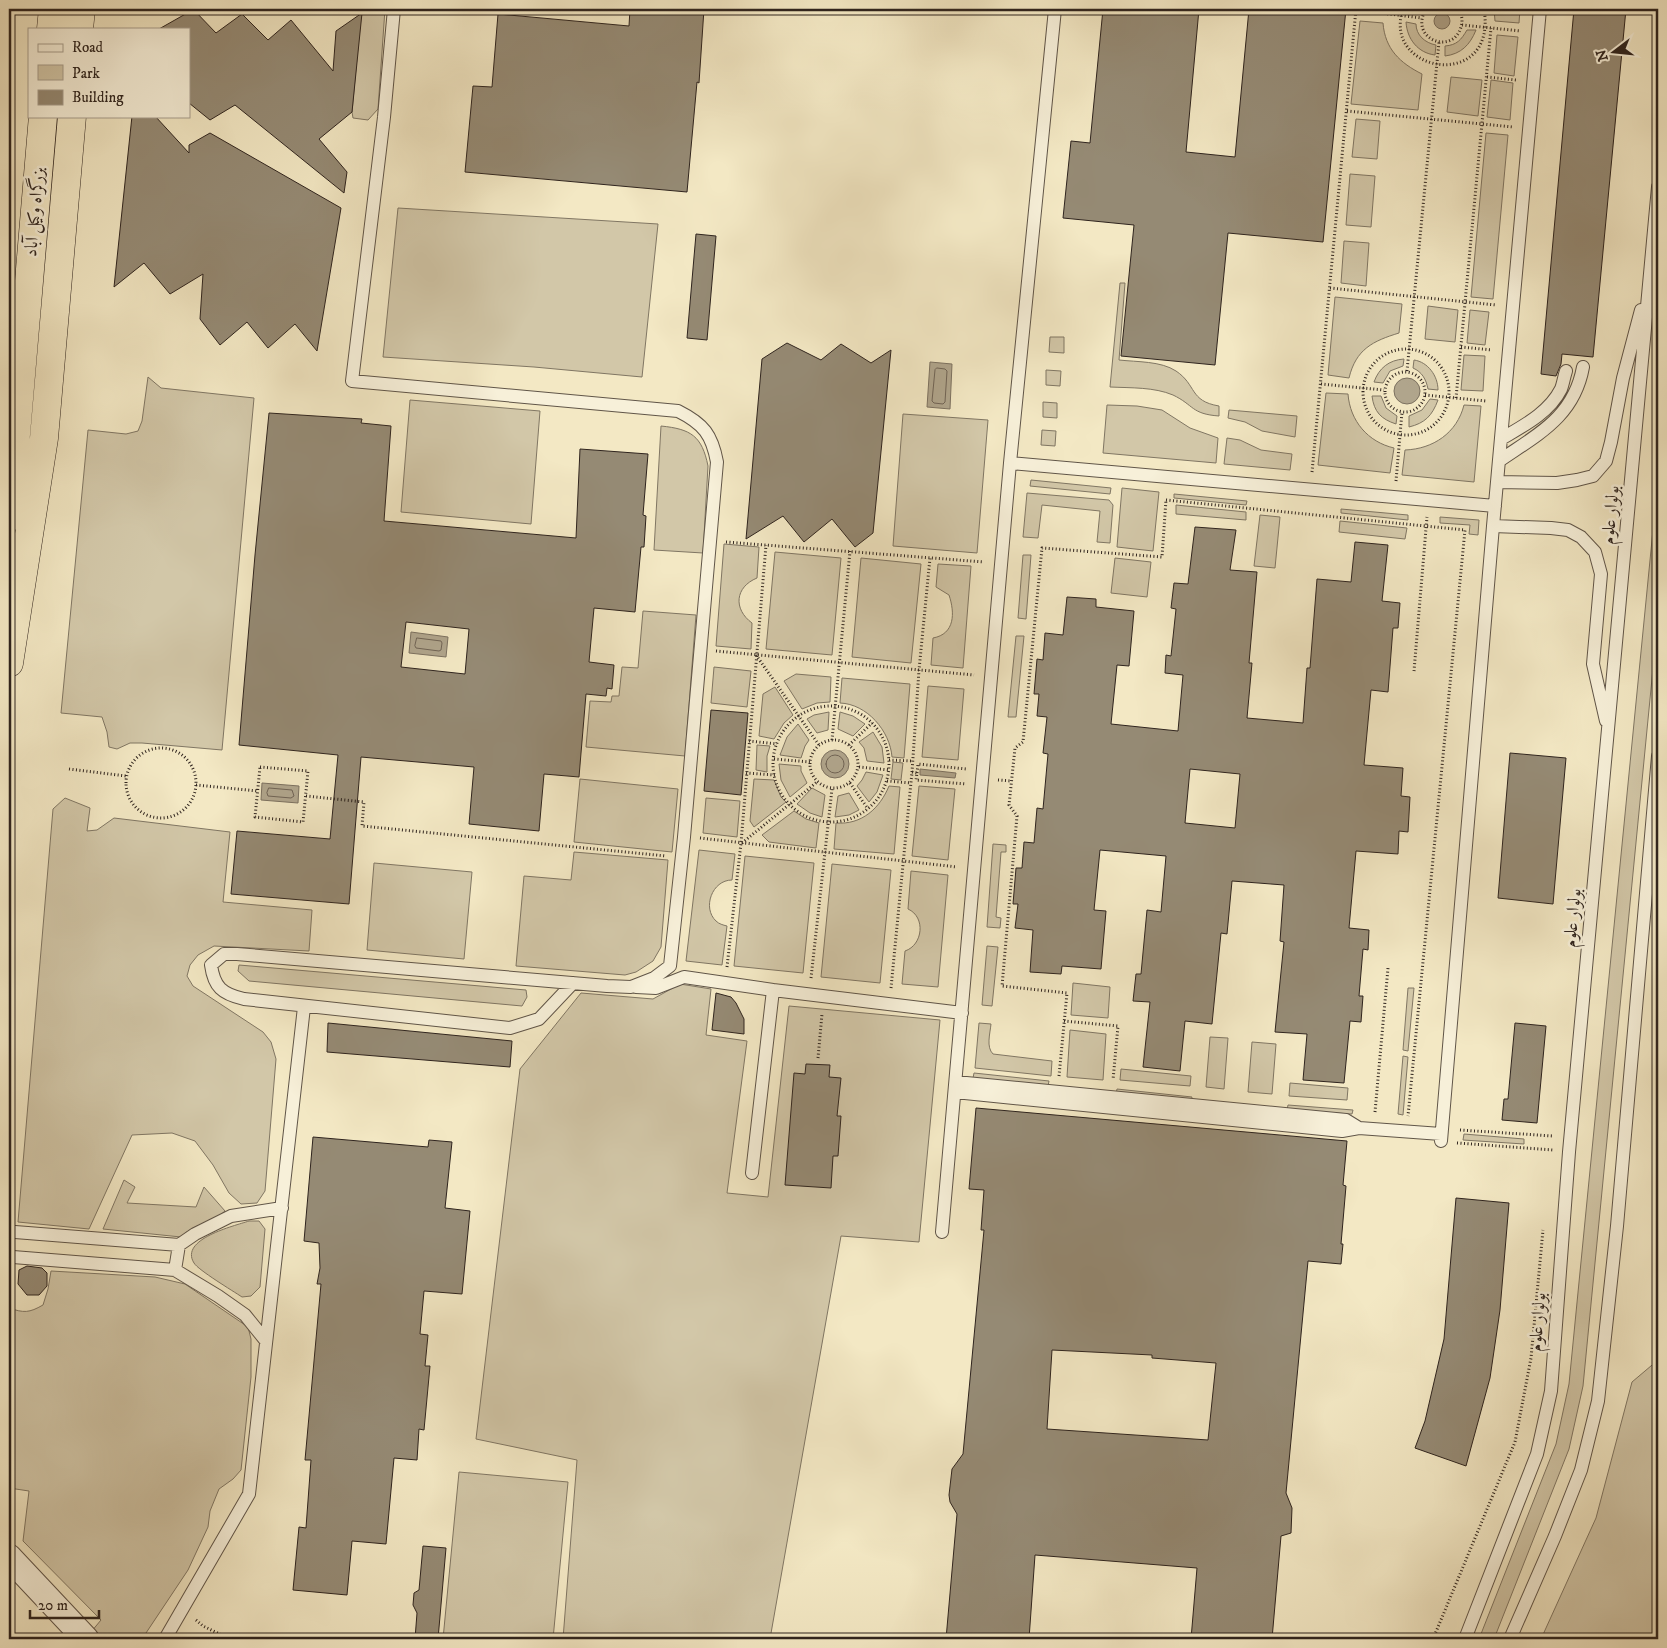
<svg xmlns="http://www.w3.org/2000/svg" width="1667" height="1648" viewBox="0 0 1667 1648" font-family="'IM FELL DW Pica',Amiri,serif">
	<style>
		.green { fill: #d2c7a8; stroke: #807663 }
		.water { fill: #b0a58c; stroke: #7c7160 }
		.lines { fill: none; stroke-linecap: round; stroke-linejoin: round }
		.shore { stroke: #706455; stroke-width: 1 }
		.building { fill: #958a74; stroke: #2f241e; fill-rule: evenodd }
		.lane-casing { stroke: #605548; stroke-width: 14 }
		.street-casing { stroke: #605548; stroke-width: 27 }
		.highway-casing { stroke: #2f241e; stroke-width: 29 }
		.path { stroke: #2f241e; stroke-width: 3; stroke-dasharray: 1 2.5; stroke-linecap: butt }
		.lane { stroke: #f7f0d9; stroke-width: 12 }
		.street { stroke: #f7f0d9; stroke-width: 25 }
		.highway { stroke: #f3e8c4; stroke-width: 28 }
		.labels { text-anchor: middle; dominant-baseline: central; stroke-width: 5; stroke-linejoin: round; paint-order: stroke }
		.street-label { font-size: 18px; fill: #2f241e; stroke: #f7f0d9 }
	</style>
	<rect width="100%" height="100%" fill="#f3e8c4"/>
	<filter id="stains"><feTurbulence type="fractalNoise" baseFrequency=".004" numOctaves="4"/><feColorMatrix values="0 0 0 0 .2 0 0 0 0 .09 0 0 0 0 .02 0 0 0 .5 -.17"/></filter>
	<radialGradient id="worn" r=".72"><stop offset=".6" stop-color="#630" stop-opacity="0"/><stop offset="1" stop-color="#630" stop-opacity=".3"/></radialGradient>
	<path class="green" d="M197,9H385L378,109L368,120L353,118L352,112L361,13Z
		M1494,9H1520L1519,23L1495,21Z
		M1360,21L1383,23C1385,49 1400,63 1422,74L1418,110L1351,104Z
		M1406,22L1416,24C1416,35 1425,43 1436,45L1435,55C1418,53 1407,39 1406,22Z
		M1467,30H1476C1470,45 1461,54 1445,56V46C1457,45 1461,40 1467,30Z
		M1497,35L1518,37L1514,76L1494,73Z
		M1451,77L1482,80L1478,116L1447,112Z
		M1491,80L1513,83L1510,120L1487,117Z
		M1356,119L1380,121L1377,159L1352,157Z
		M1486,133L1508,135L1493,299L1471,297Z
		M1350,174L1375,176L1371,227L1346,225Z
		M398,208L658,224L642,377L534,367L383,357Z
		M1344,241L1369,243L1366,286L1341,283Z
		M1120,283H1125L1119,360C1137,362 1161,361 1176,371C1197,385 1189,401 1219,406V416C1191,414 1194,405 1173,395C1154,387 1131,388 1110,387Z
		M1335,297L1402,304L1399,333C1373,341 1356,349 1349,378L1328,375Z
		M1428,306L1458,310L1455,342L1425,339Z
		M1470,310L1489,312L1485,345L1467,343Z
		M1050,337H1064V353L1049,352Z
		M1464,355L1485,356L1483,391L1461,390Z
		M1404,359L1403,366L1390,371L1383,383L1374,382C1379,368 1389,360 1404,359Z
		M1414,360C1428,362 1438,376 1438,390L1428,389C1426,379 1422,372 1413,368Z
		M1046,370L1061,371L1060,386L1046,385Z
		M148,377L161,388L254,398L222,750L142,743H130L117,749L109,747L107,732L102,717L61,713L88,430L126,434L138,431L142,421Z
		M1326,393L1348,394C1350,421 1368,442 1394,448L1390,473L1318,465Z
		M1372,396H1381L1386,408L1397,416L1396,424C1381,419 1374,412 1372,396Z
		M1430,399L1438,400C1432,416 1425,423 1409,427V416L1422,410Z
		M410,400L540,411L531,524L401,512Z
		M1043,402L1057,403V418L1043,417Z
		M1107,405L1137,406L1162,410L1190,428L1218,438L1216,463L1103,453Z
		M1464,405L1481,406L1474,482L1402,475L1405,450C1433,449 1457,433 1464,405Z
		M1229,410L1297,416L1295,437L1262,431L1245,422L1228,418Z
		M903,414L988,420L977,553L893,546Z
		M661,426C691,429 702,436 708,466L703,553L654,550Z
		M1042,430L1056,431L1055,446L1041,445Z
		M1227,438L1240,440L1261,450L1292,454L1290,470L1224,464Z
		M1658,479V617L1583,1386L1569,1449L1494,1639H1479L1556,1444L1569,1384Z
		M1031,480L1111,488L1110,494L1030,486Z
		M1122,488L1159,492L1153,551L1117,547Z
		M1027,493L1109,500L1113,505L1110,543L1097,542L1100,511L1042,505L1038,538L1023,537Z
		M1174,494L1247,501L1246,505L1174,498Z
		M1176,505L1246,512V520L1176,514Z
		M1341,509L1408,515V520L1341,513Z
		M1260,515L1280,517L1275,568L1254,566Z
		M1440,517L1479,520L1478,535L1469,534L1470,525L1440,523Z
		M1340,521L1407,528L1405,539L1339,532Z
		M724,544L759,547L757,578C735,587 733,609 752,623L751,649L716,646Z
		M775,552L841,558L832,655L766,649Z
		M1023,555H1031L1026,619L1018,618Z
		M861,558L921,564L911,663L852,657Z
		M1115,558L1151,562L1147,597L1111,593Z
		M938,564L971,566L963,668L931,665L933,638C955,634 955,613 949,595L936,587Z
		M643,611L696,615L685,756L586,747L590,701L611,702L612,696H619L622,667L638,668Z
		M1016,636H1024L1016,717H1008Z
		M714,667L751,671L747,707L711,703Z
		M796,674L831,677L830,702L817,703L802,709L784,681Z
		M842,678L910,684L904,758L892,757C890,731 867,704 840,703Z
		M928,686L964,689L958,760L922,757Z
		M775,687L793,715L784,723L774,739L759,736L763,694Z
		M829,712L828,730L817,733L807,719L814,715Z
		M840,712L853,716L865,724L853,736L838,729Z
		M798,724L809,740L805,746L801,758L780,755L787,737Z
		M873,732L882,747L884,763L867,761L864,748L859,742Z
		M757,745L770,746L767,756V772L756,770Z
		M893,762L903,763L901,780L891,779Z
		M779,764L801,766V771L807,783L790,797L781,780Z
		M866,772L883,775L877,792L869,802L857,786L862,780Z
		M580,779L678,789L672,852L574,842Z
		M754,779L774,780L781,797L786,802L754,827L750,821Z
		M889,786L900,787L894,854L834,849L836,823C862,825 880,808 889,786Z
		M919,786L955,789L948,860L912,856Z
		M812,788L825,795L822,817L810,813L797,804Z
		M849,793L859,810L849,815L835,817L838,796Z
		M65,798L90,808L87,831L97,830L114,818L230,832L223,902L312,910L309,951L214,946L198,955L190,965L187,976L193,986L263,1032L271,1042L276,1059L265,1191L257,1203L241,1204L229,1193L213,1165L195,1141L172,1133L132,1135L89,1229L18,1222L53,809Z
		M706,798L740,801L737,837L703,833Z
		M794,811L806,819L819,823L816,848L769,842L762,835Z
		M993,844L1006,845V852H1001L996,917L1001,918L1000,928L987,927Z
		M699,850L735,854L732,880C712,880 702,908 716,921C719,924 723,925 727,926L722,965L686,961Z
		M574,852L668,860L661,947L653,961L636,972L625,975L516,966L524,876L571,880Z
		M745,856L814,863L803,973L734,966Z
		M374,863L472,872L464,959L367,950Z
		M832,864L891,870L880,983L821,977Z
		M911,871L948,875L938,987L902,984L905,951C923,945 926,917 908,909Z
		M987,946L998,947L992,1006L982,1005Z
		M239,965L526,990L527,997L522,1006L249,981L238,971Z
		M1073,983L1110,987L1108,1018L1071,1015Z
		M680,984L711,989L706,1035L747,1041L727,1193L768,1197L789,1006L940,1020L919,1242L841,1236L770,1639H563L577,1460L476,1439L520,1069L581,993L653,999Z
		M1408,988H1414L1408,1051L1403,1050Z
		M979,1023L991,1024C990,1034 986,1047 993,1054L1052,1061L1051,1076L975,1068Z
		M1070,1030L1106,1034L1103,1080L1067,1077Z
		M1210,1037L1228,1038L1224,1089L1206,1087Z
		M1252,1042L1276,1044L1272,1094L1248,1092Z
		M1403,1056L1408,1057L1403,1115L1398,1114Z
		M1121,1069L1191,1076L1190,1086L1120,1080Z
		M974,1073L1049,1081L1048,1086L973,1078Z
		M1290,1083L1348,1088L1347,1100L1289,1096Z
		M1117,1089L1192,1097L1191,1101L1116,1094Z
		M1288,1105L1353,1110L1352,1114L1287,1110Z
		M1464,1134L1524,1139V1144L1463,1140Z
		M124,1180L135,1187L127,1203L196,1207L204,1187L225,1211C212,1224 194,1223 181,1237L103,1229Z
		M249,1221H259L265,1229L260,1287L251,1296L242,1297C233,1291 198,1270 194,1263C179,1239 234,1226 249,1221Z
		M51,1271L155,1277L185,1284L248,1327L251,1339V1377L241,1470L233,1479L219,1489L210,1511L208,1527L188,1570L142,1639H96L91,1632L101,1620L23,1541L29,1491L9,1488V1308C24,1313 29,1313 43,1305L48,1289Z
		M1658,1360V1639H1541L1596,1518L1632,1382Z
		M459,1472L568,1482L553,1639H443Z"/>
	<path class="water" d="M1434 21a8 8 0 1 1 16 0a8 8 0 1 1-16 0Z
		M930,362L952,364L950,409L927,407Z
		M1394 391a13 13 0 1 1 26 0a13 13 0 1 1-26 0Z
		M411,632L448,637L446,657L409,653Z
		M821 764a14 14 0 1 1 28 0a14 14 0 1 1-28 0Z
		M920,769L956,773L955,778L920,775Z
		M262,783L299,786L298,803L261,800Z"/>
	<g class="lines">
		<path class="shore" d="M937,368L945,369L947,371L945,402L943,404L934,403L932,401L935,370Z
			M417,638L441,641L442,643L441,650L439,651L416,648L415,646Z
			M826 764a9 9 0 1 1 18 0a9 9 0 1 1-18 0Z
			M269,788L292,790L294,796L291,798L268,796L267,793Z"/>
	</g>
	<path class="building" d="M189,9H193L216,33L242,14L268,40L291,20L333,71L336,31L362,13L352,112L319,139L347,172L344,193L235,105L210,120L189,103V29H159L189,12Z
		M630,9H704L699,83L697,82L687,192L465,172L473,86L492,87L498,14L629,26Z
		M1103,9H1199L1186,152L1235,157L1249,9H1346L1323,242L1228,233L1215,365L1121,356L1134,225L1063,218L1071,141L1090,143Z
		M1574,9H1626L1593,357L1562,354L1561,364L1556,376L1541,374Z
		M132,116H155L189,153V145L210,133L341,208L317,351L295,324L268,348L247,322L220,345L200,319L203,274L170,294L144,263L114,287Z
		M696,234L716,236L707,340L687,338Z
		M787,343L821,360L841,344L871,363L891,350L873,533L855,547L832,519L804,542L783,516L746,539L762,359Z
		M269,413L362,419L361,423L391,426L384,521L576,538L580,449L648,454L643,515L646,516L644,547H641L635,612L594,608L589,662L614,665L612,689L607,688L606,696L586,694L579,777L544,774L539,831L469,824L474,767L361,757L349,904L231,894L237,831L330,839L338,755L239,745L255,555ZM406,622L469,629L465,674L401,667Z
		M1195,527L1236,530L1230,570L1257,572L1249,663H1252L1247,718L1303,723L1307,668H1310L1317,579L1351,582L1355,542L1388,545L1382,601L1400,603L1398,628H1393L1388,692L1371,690L1364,765L1403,768L1401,796L1410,797L1408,832L1399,831L1398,854L1356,851L1349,928L1369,930L1368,950L1363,949L1359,996H1363L1361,1022L1350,1021L1344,1083L1303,1080L1307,1034L1275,1032L1284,942L1280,941L1284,885L1232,881L1227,934L1221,933L1212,1024L1185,1021L1180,1071L1143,1067L1150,1002L1133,1001L1136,974H1141L1147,910L1161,912L1166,856L1100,850L1094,910L1106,911L1101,969L1062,966L1061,974L1030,972L1033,930L1015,928L1018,904H1013L1016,868H1022L1024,842L1034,843L1037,808L1043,809L1048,754L1043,753L1047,717L1037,716L1039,694H1034L1037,659L1043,660L1045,633L1063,635L1067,597L1096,599V607L1134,611L1129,666L1117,665L1111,724L1178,731L1183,675L1165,673L1166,655L1171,656L1176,609L1171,608L1174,583L1188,584ZM1190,769L1240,774L1235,828L1185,823Z
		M711,710L748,713L741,795L704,791Z
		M1510,753L1566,758L1553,904L1498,898Z
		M716,993L731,997L736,1003L744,1019V1034L712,1030Z
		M328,1023L512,1041L510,1067L327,1052Z
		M1515,1023L1546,1026L1537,1123L1502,1120L1504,1099H1508Z
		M806,1064L830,1065L829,1077L841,1078L837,1116H841L838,1156H833L831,1188L785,1185L794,1073L805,1074Z
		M976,1108L1347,1141L1343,1185L1346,1186L1341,1244H1343L1341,1264L1308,1261L1286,1493L1292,1508L1291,1533L1281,1536L1272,1639H1191L1197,1568L1035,1555L1029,1639H946L957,1514L950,1502L949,1495L952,1469L963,1454L984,1230H981L984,1190L969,1189ZM1052,1350L1152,1355V1358L1216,1363L1208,1440L1047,1429Z
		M313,1137L428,1147L429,1140L452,1142L445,1208L470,1211L462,1294L424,1291L420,1334L428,1335L425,1366H430L424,1430L419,1429L417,1460L394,1458L386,1544L352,1541L347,1595L293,1590L299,1527L306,1528L311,1460H305L321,1284H317L320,1268L319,1243L304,1241Z
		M1456,1198L1509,1203L1500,1310L1490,1378L1466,1466L1415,1448L1425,1421L1444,1339Z
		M27,1266L42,1268L47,1273V1286L39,1295H27L18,1284L19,1270Z
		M423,1546L446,1548L438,1639H415L417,1613L413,1605L414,1593L419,1590Z"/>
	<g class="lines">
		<g class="lane-casing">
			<path id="lane" d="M394,9L384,117L352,381L678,411C704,424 712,435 717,462L684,837L670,966L654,978L631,987L607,986L237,954H224L211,965C214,987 222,994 244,999L510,1028L539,1019L573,983
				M1501,439C1523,426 1549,413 1561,389C1563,384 1564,377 1566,371
				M1499,461C1538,434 1574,417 1583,367
				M1010,463L1055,9
				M1497,482L1557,483L1577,480L1593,476L1606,461L1611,442L1623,378L1641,310
				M1493,526L1551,528L1568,530L1581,537L1595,552L1601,574L1593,664L1606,721
				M636,987L656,988L684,977L773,990L752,1173
				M773,990L962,1013
				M956,1082L1346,1120L1359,1128
				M955,1092L1342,1131L1359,1128L1441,1134
				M1441,1141L1493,526L1540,9
				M15,1232L179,1245L195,1234L231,1216L282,1208
				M942,1232L1010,463L1495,506
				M13,1257L175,1270L218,1296L245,1315L266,1341
				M175,1270L179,1245
				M165,1639L249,1494L304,1007
				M1465,1639L1537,1454L1551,1391L1569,1152L1658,187
				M1510,1639L1555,1536L1581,1470L1598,1401L1617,1226L1658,756"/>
		</g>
		<g class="street-casing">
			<path id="street" d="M9,1557L86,1639"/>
		</g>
		<g class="highway-casing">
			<path id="highway" d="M51,29L53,9
				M79,29L81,9
				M9,517L43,116
				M9,663L44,438L72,116"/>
		</g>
		<path class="path" d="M1403,9C1381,74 1498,92 1484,9
			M1426,9C1408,39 1453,56 1461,27C1463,21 1462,14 1458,9
			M1356,10L1422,18
			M1462,25L1521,31
			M1487,77L1516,80
			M1347,111L1513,127
			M1330,288L1496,305
			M1461,347L1492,350
			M1363 392a43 43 0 1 1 86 0a43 43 0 1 1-86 0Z
			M1407,371L1439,42
			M1385 392a20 20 0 1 1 40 0a20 20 0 1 1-40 0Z
			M1321,384L1384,390
			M1425,395L1486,401
			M1456,398L1491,28
			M1312,472L1356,9
			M1396,481L1402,412
			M1166,500L1465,530L1408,1116
			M726,542L984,562
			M716,651L974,675
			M756,655L819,745
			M1414,671L1427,517
			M773 764a58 58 0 1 1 116 0a58 58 0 1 1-116 0Z
			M810 764a24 24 0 1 1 48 0a24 24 0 1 1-48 0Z
			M832,740L850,551
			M749,741L777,744
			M849,745L872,723
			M126 783a35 35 0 1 1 70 0a35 35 0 1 1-70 0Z
			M774,759L810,762
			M889,760L913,761
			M260,767L308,771L303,822L255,817Z
			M859,767L889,770
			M69,769L126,776
			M912,772L917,773L916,780L966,784
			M746,773L775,775
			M917,773L918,764L966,769
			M998,780L1011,781
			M887,781L911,783
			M850,783L868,809
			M196,785L258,791
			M306,796L364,802L362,826L666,856
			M700,838L957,867
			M742,843L817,782
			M727,967L741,843L766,545
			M811,978L832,789
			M891,988L912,772L919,670L930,558
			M1064,1021L1118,1026L1113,1080
			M818,1058L822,1014
			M1059,1076L1067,993L1002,986L1017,816L1009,805L1015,748L1023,742L1042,548L1162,557L1166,500
			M1375,1112L1388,968
			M1460,1130L1553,1136
			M1457,1143L1553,1150
			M196,1620L203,1626L230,1639
			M1433,1639L1515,1442L1531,1358L1543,1230"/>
		<use href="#lane" class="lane"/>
		<use href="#street" class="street"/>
		<use href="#highway" class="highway"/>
	</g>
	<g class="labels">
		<g class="street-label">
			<text transform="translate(35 212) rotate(-85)">بزرگراه وکیل آباد</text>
			<text transform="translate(1611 515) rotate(-85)">بولوار علوم</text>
			<text transform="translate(1573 918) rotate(-85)">بولوار علوم</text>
			<text transform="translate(1538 1322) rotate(-86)">بولوار علوم</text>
		</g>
	</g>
	<rect width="1667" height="1648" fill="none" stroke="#f3e8c4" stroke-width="30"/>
	<rect x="10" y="10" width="1647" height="1628" fill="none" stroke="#2f241e" stroke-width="2.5"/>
	<rect x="15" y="15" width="1637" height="1618" fill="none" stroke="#2f241e"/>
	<rect x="28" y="28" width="162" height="90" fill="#f7f0d9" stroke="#a79e8e"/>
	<rect x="38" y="44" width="25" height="8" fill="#f7f0d9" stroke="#a79e8e"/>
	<text x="72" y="52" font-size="15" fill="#2f241e">Road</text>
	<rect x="38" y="65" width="25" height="15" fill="#d2c7a8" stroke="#a79e8e"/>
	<text x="72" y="78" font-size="15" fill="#2f241e">Park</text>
	<rect x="38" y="90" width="25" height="15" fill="#958a74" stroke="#a79e8e"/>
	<text x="72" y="102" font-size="15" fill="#2f241e">Building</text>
	<g transform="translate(1614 52) rotate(254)" stroke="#f7f0d9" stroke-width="4" paint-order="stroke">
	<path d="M0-4L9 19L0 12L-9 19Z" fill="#2f241e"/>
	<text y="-8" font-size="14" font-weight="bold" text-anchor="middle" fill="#2f241e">N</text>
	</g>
	<path d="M30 1610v8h69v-8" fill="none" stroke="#2f241e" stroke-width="2.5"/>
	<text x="38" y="1610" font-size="15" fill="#2f241e" stroke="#f7f0d9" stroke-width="4" paint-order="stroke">20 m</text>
	<rect width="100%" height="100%" filter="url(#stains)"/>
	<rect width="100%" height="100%" fill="url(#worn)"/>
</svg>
